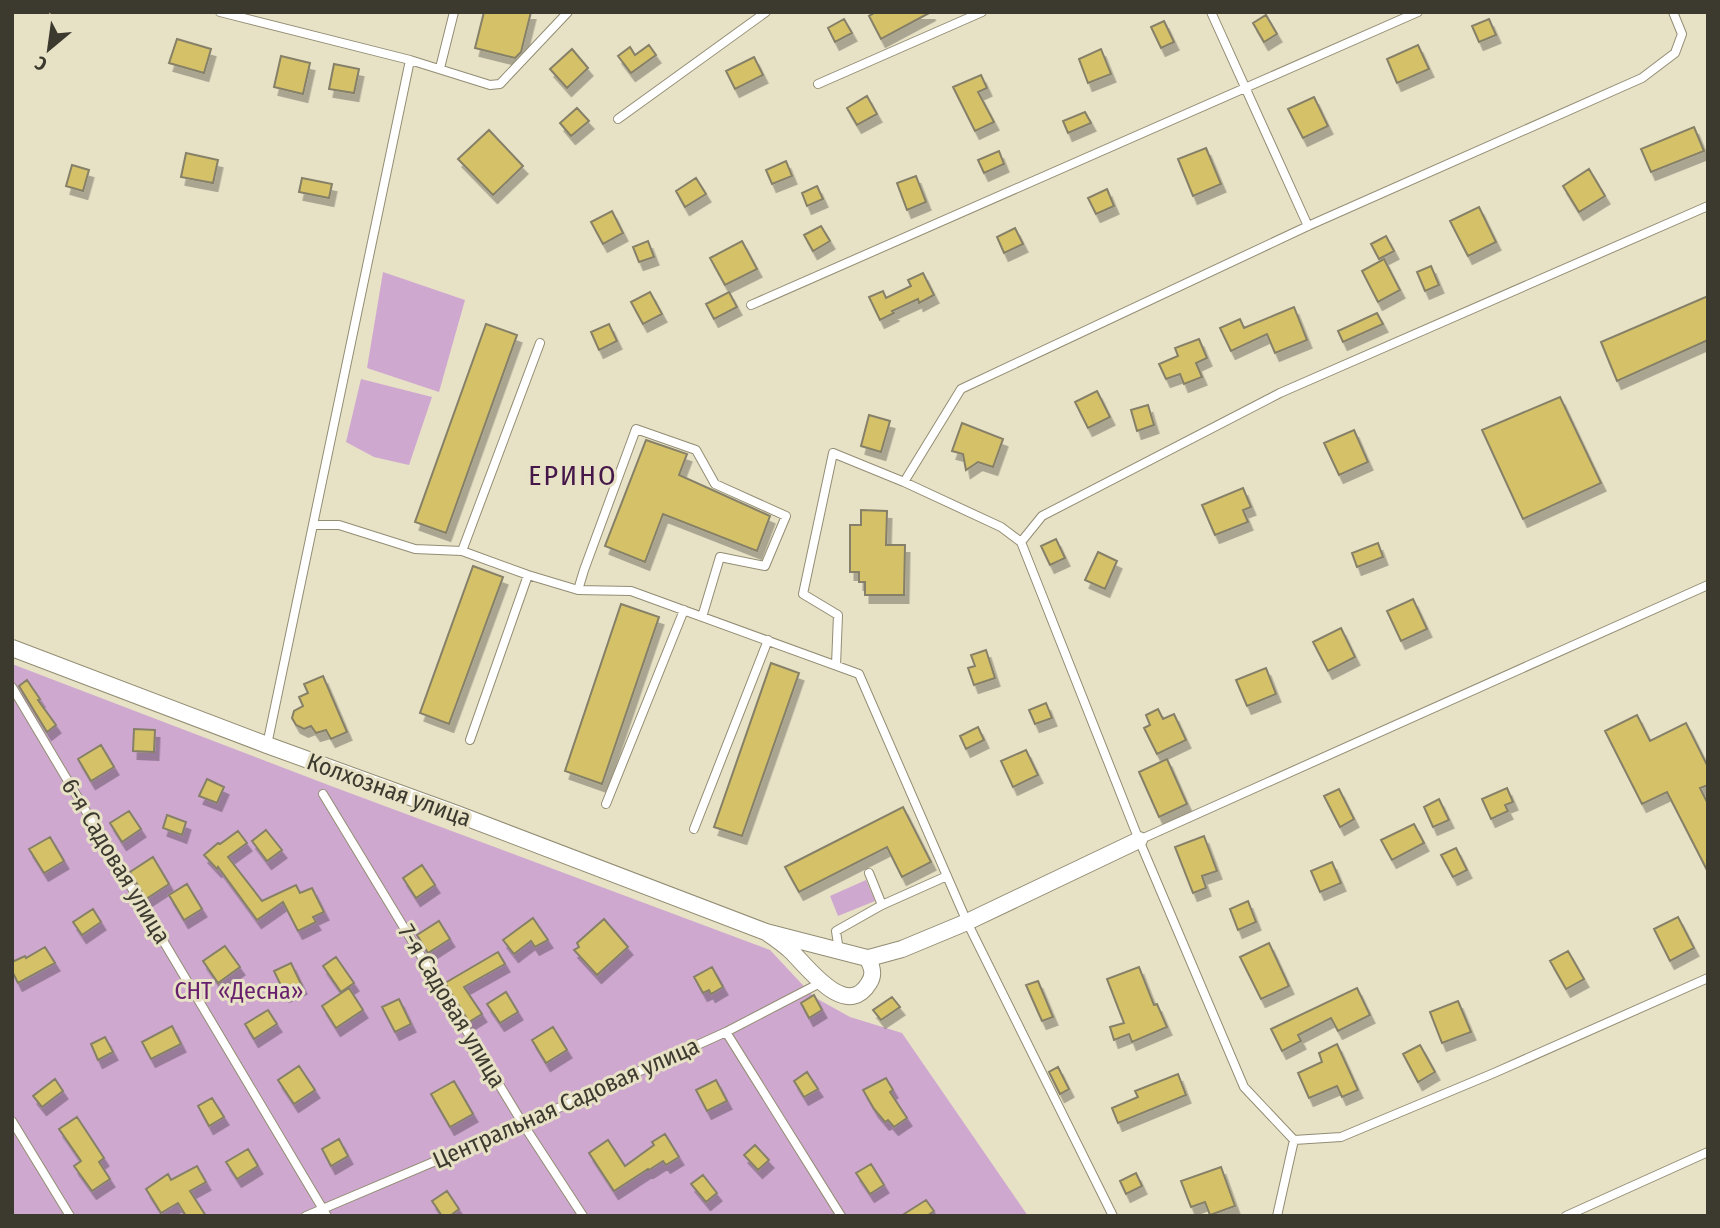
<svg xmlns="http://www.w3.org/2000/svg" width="1720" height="1228" viewBox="0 0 1720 1228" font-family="'Fira Sans Condensed',sans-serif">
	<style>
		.green { fill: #cfa8d0 }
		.building { fill: #d5c268; stroke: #868067; stroke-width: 2; filter: url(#shadow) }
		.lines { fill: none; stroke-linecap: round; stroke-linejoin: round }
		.service-casing { stroke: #928d73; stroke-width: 10 }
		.minor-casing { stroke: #928d73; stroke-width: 18 }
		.service { stroke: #fff; stroke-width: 8 }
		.minor { stroke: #fff; stroke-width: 16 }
		.labels { text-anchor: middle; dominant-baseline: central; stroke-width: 6; stroke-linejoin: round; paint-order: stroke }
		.street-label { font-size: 24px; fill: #3c3a2f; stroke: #e7e1c6 }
		.park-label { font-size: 24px; fill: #671e6c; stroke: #e7e1c6 }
		.quarter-label { font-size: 28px; letter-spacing: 2px; fill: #451749; stroke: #e7e1c6 }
	</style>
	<defs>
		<filter id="shadow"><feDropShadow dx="4.5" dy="8" stdDeviation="0" flood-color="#0004"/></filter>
	</defs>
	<rect width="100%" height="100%" fill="#e7e1c6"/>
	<path class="green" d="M383,272L465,300L439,392L367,368Z
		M361,379L432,397L409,465L374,457L346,442Z
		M12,664L331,786L770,950L814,997L850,1017L902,1033L1028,1216H12Z
		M866,880L875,901L838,916L830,896Z"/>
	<path class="building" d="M484,12H531L521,52L515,58L475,48Z
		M876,12H931L881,39L869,16Z
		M1266,15L1277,34L1264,42L1253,23Z
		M844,19L852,33L835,42L828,28Z
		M1489,19L1496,35L1479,42L1472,26Z
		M1164,21L1174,42L1161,48L1151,27Z
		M177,39L211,49L204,73L169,63Z
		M649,45L656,55L631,73L618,56L630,47L635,55Z
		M1418,45L1429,69L1397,83L1387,59Z
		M572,49L588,68L567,88L550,69Z
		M1101,49L1111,74L1088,83L1079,59Z
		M281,56L310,63L303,94L274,87Z
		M754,57L763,75L735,89L726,71Z
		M334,64L359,69L354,93L329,89Z
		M981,75L987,88L978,92L994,122L975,131L953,87Z
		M867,96L877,114L857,125L847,108Z
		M1314,97L1328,126L1303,138L1288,109Z
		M577,108L589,121L571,136L560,123Z
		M1085,112L1091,123L1068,133L1063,121Z
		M1694,127L1704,151L1651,172L1641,149Z
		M489,130L523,166L493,195L458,159Z
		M1206,148L1221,184L1193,196L1178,159Z
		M999,151L1004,164L984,173L978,160Z
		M186,153L218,160L213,183L181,177Z
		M786,161L792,176L772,184L766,170Z
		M72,165L89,170L83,191L66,186Z
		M1589,169L1605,196L1579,212L1563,186Z
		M916,176L926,202L907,210L897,183Z
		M302,178L332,184L329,198L299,192Z
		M696,178L706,194L685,207L676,191Z
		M817,186L823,199L807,206L802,193Z
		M1107,189L1114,206L1096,214L1088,198Z
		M1479,207L1496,242L1468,256L1450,221Z
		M612,211L623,233L603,244L591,222Z
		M821,226L830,241L813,251L804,235Z
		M1015,228L1023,244L1004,253L997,237Z
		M1386,236L1394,251L1379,259L1371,244Z
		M648,241L654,257L639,262L633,247Z
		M742,241L757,269L725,285L710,258Z
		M1384,259L1400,290L1378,302L1362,271Z
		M1431,266L1439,285L1425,291L1417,272Z
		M923,273L934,295L919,303L918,299L892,311L894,313L880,320L869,297L883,291L886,298L911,286L908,280Z
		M650,292L662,314L643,324L631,302Z
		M729,292L737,307L714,319L706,304Z
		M1708,296V340L1617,381L1601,342Z
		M1294,307L1307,340L1275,353L1267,334L1231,351L1220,328L1240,319L1244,328Z
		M1377,313L1383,324L1343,342L1338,331Z
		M486,324L517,335L446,533L415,522Z
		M609,324L617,341L599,350L591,332Z
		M1199,339L1207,358L1196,363L1202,377L1184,384L1180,374L1166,379L1159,364L1178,356L1175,348Z
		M1097,391L1110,417L1088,428L1075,402Z
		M1560,397L1601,483L1523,519L1482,430Z
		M1148,405L1154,425L1137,431L1131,410Z
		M869,415L890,421L881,452L861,446Z
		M962,423L1003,439L993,467L978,462L966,470L963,454L952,451Z
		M1354,430L1368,462L1339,475L1324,443Z
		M646,440L687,454L679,475L770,516L757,551L663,514L645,562L605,546Z
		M1243,488L1251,507L1243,510L1248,522L1215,535L1202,505Z
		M861,510L887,511L886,545H905L904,595H865V582H859V572H850V525H861Z
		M1056,539L1065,558L1050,565L1041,546Z
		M1378,543L1383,557L1357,567L1352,553Z
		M1098,552L1117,561L1105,589L1085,580Z
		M473,566L503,577L449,724L420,713Z
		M1413,599L1427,629L1401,641L1387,611Z
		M621,604L659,617L602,784L565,771Z
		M1341,628L1355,657L1328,671L1313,642Z
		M986,650L995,678L974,685L968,668L975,666L971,655Z
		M771,663L799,673L742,836L714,827Z
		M1266,668L1276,694L1247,706L1236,680Z
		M323,676L347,732L331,739L326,730L316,733L311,726L304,729L296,725L292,718L294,711L303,706L299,697L308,693L304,684Z
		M27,680L40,699L38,700L56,725L47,732L19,686Z
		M1046,703L1052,718L1035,724L1029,710Z
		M1158,709L1163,719L1174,714L1186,740L1157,754L1144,728L1150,725L1146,715Z
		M1637,715L1650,741L1686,723L1708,767V785L1700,788L1708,804V872L1667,792L1642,804L1605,731Z
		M978,727L984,740L966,749L960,736Z
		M134,729L155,730L154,752L133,751Z
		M101,745L114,767L91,781L78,759Z
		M1026,750L1038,775L1013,787L1001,761Z
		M1167,759L1187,804L1159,817L1139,772Z
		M207,779L224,787L217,803L199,796Z
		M1507,788L1513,802L1505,805L1508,811L1491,819L1482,799Z
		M1339,789L1354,819L1340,827L1324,796Z
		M1439,799L1449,820L1433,827L1424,807Z
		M903,807L931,862L902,877L887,847L799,892L785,867Z
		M129,811L141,829L122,842L110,823Z
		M167,815L186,822L182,835L163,828Z
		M1414,824L1424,843L1392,860L1381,840Z
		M266,830L282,850L267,861L252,841Z
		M238,831L247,843L228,857L262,901L296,885L300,893L312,888L324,912L313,917L316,922L298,931L283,902L257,920L218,867L217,869L204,855L218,843L220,844Z
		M1204,836L1217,871L1202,876L1206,888L1193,893L1175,847Z
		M50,837L64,861L44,873L29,849Z
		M1456,848L1467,870L1453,877L1441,855Z
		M153,857L169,884L146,899L130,872Z
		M1332,862L1341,883L1320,892L1311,871Z
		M422,865L435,885L416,898L403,878Z
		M187,884L202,909L184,920L169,895Z
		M1248,901L1256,922L1238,930L1230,909Z
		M93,909L101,922L82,935L73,922Z
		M1678,917L1694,948L1670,961L1654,929Z
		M533,918L548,940L535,947L531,941L514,954L503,940Z
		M604,919L628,947L597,975L574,950L579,947L577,943Z
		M439,921L450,939L428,953L417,935Z
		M1269,943L1289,986L1261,999L1240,957Z
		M225,946L240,967L218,983L203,961Z
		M45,947L55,963L18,983L12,971V962L25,956L26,958Z
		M1568,951L1584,979L1566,989L1550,961Z
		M498,952L505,964L464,987L482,1014L469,1022L445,983Z
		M336,957L354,983L341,992L323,966Z
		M291,963L302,986L285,994L274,971Z
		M712,967L723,987L711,994L709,990L703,993L694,977Z
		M1139,967L1154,1005L1157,1004L1167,1027L1132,1042L1129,1034L1114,1040L1110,1027L1124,1023L1107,979Z
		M1038,981L1053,1017L1042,1021L1026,985Z
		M349,988L363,1010L336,1028L322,1006Z
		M1357,988L1370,1015L1338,1031L1331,1018L1298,1035L1301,1041L1282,1051L1271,1029Z
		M506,992L518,1012L500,1023L487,1004Z
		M814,995L822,1010L809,1018L801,1003Z
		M892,997L900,1007L881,1020L873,1010Z
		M399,999L411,1024L395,1032L382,1007Z
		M1458,1001L1471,1032L1442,1043L1430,1012Z
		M268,1010L277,1024L254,1039L245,1024Z
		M172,1026L181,1044L151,1059L142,1042Z
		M553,1027L567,1050L546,1063L532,1040Z
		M105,1037L113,1052L98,1060L91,1044Z
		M1337,1044L1358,1090L1342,1097L1337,1086L1309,1098L1298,1073L1322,1062L1319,1053Z
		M1420,1045L1435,1072L1418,1082L1403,1054Z
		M299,1066L315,1090L294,1104L278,1080Z
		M1058,1067L1069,1089L1060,1094L1049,1072Z
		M807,1072L818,1089L804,1097L794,1081Z
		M1178,1074L1186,1095L1118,1123L1112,1108L1138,1097L1135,1091Z
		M886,1078L893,1090L890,1092L907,1118L894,1127L888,1120L885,1122L874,1109L863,1090Z
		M55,1079L63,1091L42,1107L33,1096Z
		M716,1080L727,1101L707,1111L696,1090Z
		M454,1081L473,1114L450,1127L431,1094Z
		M212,1098L224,1117L209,1126L198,1106Z
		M77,1117L104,1158L99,1162L110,1179L92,1191L74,1166L81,1161L59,1129Z
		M665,1134L679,1157L666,1165L663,1161L649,1170L648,1169L614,1191L589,1153L608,1140L625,1166L654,1145L652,1142Z
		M339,1139L348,1156L331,1166L322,1149Z
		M755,1145L769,1160L758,1170L744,1155Z
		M248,1149L258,1166L237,1179L226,1162Z
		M871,1164L884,1185L870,1194L856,1173Z
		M197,1166L206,1182L190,1191L206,1216H186L178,1203L161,1213L146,1189L168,1174L171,1180Z
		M1221,1167L1235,1206L1210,1215L1205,1202L1191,1207L1181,1181Z
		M1136,1173L1142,1186L1126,1194L1120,1181Z
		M703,1175L717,1193L706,1202L691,1184Z
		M447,1191L459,1209L450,1216H442L432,1201Z
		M926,1200L934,1211L927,1216H901Z"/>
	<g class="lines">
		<g class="service-casing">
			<path id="service" d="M220,12L410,60L267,745
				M1211,12L1308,226
				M410,60L490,85L500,84L568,12
				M440,68L454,12
				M818,84L982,12
				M618,119L766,12
				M751,305L1418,12
				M904,482L961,389L1308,226L1642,78L1675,53L1682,34L1673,12
				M313,525H339L415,549L462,551L528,575L578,590L631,591L859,674L967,922L1113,1216
				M1021,542L1042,516L1280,393L1708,206
				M462,551L540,343
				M578,590L584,570L636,429L696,450L715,484L786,516L765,566L720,557L702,617
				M836,665L838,615L803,594L833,453L904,482L1001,527L1021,542L1139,840L1244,1087L1294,1140L1277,1216
				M12,687L327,1216
				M470,740L528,575
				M323,794L523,1124L583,1216
				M606,804L684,610
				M694,829L768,640
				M1139,840L1708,585
				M882,905L947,876
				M839,951L836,931L882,905L869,873
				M726,1032L841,1216
				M12,1121L70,1216
				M1294,1140L1341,1137L1494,1073L1708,978
				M306,1216L523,1124L726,1032L822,982
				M1566,1216L1708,1152"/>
		</g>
		<g class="minor-casing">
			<path id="minor" d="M12,648L267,745L457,814L766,932L867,958C872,966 875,974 869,983C847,1020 809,969 792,952C784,944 775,938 766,932
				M869,958L902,949L967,922L1139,840"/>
		</g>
		<use href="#service" class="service"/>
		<use href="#minor" class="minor"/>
	</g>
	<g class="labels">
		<g class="street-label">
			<text transform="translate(389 790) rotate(20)">Колхозная улица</text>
			<text transform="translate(116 861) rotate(59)">6-я Садовая улица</text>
			<text transform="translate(452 1006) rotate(59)">7-я Садовая улица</text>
			<text transform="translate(566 1103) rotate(-24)">Центральная Садовая улица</text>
		</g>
		<g class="park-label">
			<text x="239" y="991">СНТ «Десна»</text>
		</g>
		<g class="quarter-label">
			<text x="573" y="475">ЕРИНО</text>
		</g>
	</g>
	<rect width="1720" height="1228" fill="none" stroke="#3c3a2f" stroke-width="28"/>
	<g transform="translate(49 49) rotate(209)" stroke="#e7e1c6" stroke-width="5" paint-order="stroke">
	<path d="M0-5L12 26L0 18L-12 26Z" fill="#3c3a2f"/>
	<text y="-10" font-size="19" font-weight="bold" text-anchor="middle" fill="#3c3a2f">С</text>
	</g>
</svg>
